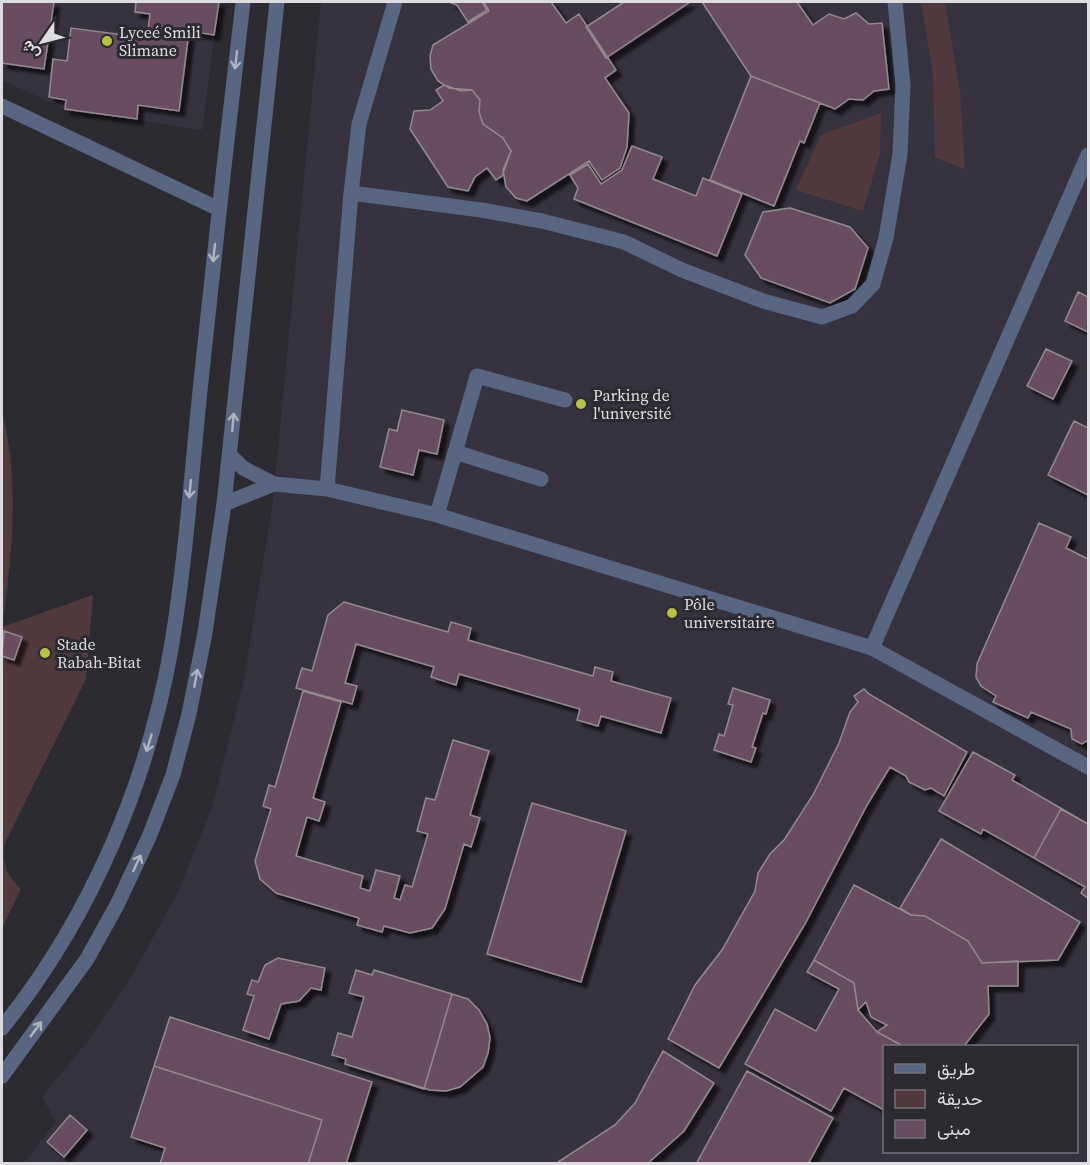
<svg xmlns="http://www.w3.org/2000/svg" width="1090" height="1165" viewBox="0 0 1090 1165" font-family="'Source Serif 4',Vazirmatn,serif">
	<style>
		.built { fill: #373240; fill-rule: evenodd }
		.green { fill: #513a3d }
		.building { fill: #684d62; stroke: #938a90; stroke-width: 1.5; filter: url(#shadow) }
		.lines { fill: none; stroke-linecap: round; stroke-linejoin: round }
		.lane { stroke: #596682; stroke-width: 15 }
		.street { stroke: #596682; stroke-width: 15 }
		.oneway { stroke: #afb3c0 }
		.poi-dot { fill: #b8c147; stroke: #2d2b32; stroke-width: 2 }
		.labels { text-anchor: middle; dominant-baseline: central; stroke-width: 6; stroke-linejoin: round; paint-order: stroke }
		.poi-label { font-size: 16px; fill: #dedce1; stroke: #2d2b32; text-anchor: start }
	</style>
	<defs>
		<filter id="shadow"><feDropShadow dx="5.5" dy="5.5" stdDeviation="1.5" flood-color="#0009"/></filter>
	</defs>
	<rect width="100%" height="100%" fill="#2d2b32"/>
	<path class="built" d="M2,2H219L202,130L65,109L2,80Z
		M321,2H1088V1163L23,1164L56,1122L42,1097L87,1042L132,976L177,894L212,807L244,679L273,502ZM884,1046H1076V1152H884Z"/>
	<path class="green" d="M921,2H945L960,93L965,169L935,157L933,74Z
		M881,113L880,153L863,211L796,190L821,135Z
		M2,412C20,478 12,560 2,627L93,595L86,679L4,845C2,865 7,875 21,889L2,928Z"/>
	<path class="building" d="M2,2H54L44,69L2,63Z
		M136,2H219L214,35L189,31L179,111L138,105L137,119L65,109L66,100L49,97L53,59L67,61L71,28L147,38L150,14L135,12Z
		M449,2H482L487,10L468,22L457,5Z
		M484,2H551L566,23L579,14L616,70L605,78L629,113L627,147L620,168L602,180L589,161L527,201L516,198L506,187L503,170L511,151L503,138L483,124L479,112L480,100L472,90L449,88L438,81L431,69L430,56L433,45L489,11Z
		M624,2H690L606,58L586,27Z
		M702,2H797L813,25L829,14L844,19L856,13L869,24L882,23L889,89L874,91L863,100L849,99L835,109L820,103L804,143L800,141L774,206L710,180L751,76Z
		M751,76L820,103L804,143L800,141L774,206L710,180Z
		M444,85L461,91L472,90L480,100L479,112L483,124L503,138L511,151L502,176L496,180L487,168L475,177L468,191L448,187L410,129L414,111L430,110L443,101L436,90Z
		M632,146L662,157L653,179L696,196L703,178L742,194L717,256L574,199L578,188L570,175L588,164L601,184L622,170Z
		M790,208L850,227L868,248L855,289L830,303L761,278L745,255L763,212Z
		M1078,292L1088,297V332L1065,321Z
		M1046,349L1072,361L1053,399L1027,386Z
		M402,410L444,420L437,454L419,450L413,475L380,467L389,429L397,431Z
		M1074,421L1088,428V495L1048,475Z
		M1039,523L1071,537L1066,548L1088,559V740L1082,744L1072,739L1071,729L1031,712L1028,718L993,702L996,696L981,686L976,677L977,664Z
		M344,602L448,632L451,622L471,628L468,640L593,676L595,667L613,672L611,681L671,698L661,733L601,716L598,726L577,720L580,709L459,674L456,685L431,677L434,667L356,644L345,683L357,686L352,704L296,688L302,668L312,671L328,615Z
		M4,631L22,637L14,660L2,656Z
		M733,688L770,700L766,714L763,713L752,747L756,748L751,762L714,750L719,734L724,736L733,705L728,704Z
		M864,689L869,694L967,752L944,796L931,788L925,790L909,782L906,776L890,767L867,805L805,924L719,1068L668,1039L695,985L722,950L755,891L758,873L770,854L784,840L813,795L839,743L850,712L858,702L854,696Z
		M303,691L341,702L313,798L325,802L319,821L307,817L296,856L363,876L360,888L370,891L376,870L400,876L394,898L400,900L405,885L412,887L428,834L417,831L426,798L435,800L453,740L489,751L470,815L480,818L471,847L464,844L445,909L432,928L410,933L384,926L382,932L357,925L359,918L276,893L260,879L255,861L271,809L263,806L269,785L275,787Z
		M973,752L1015,775L1012,780L1088,824V898L1081,893L1085,887L983,829L981,834L939,811Z
		M532,803L626,831L581,982L487,954Z
		M1061,809L1088,824V898L1081,893L1085,887L1034,858Z
		M941,839L1080,922L1058,960L982,963L968,941L925,916L911,915L900,908Z
		M854,885L911,915L925,916L968,941L982,963L1018,961V986H988L989,1014L964,1046H903L877,1032L887,1025L871,1017L866,1002L858,1010L854,983L814,960Z
		M278,958L325,968L321,990L311,988L299,1001L281,1004L269,1039L243,1030L254,996L247,994L252,980L258,982L265,965Z
		M814,960L854,983L858,1010L877,1032L903,1046H884V1110L844,1088L831,1111L745,1064L775,1009L816,1031L839,989L807,972Z
		M356,970L372,975L374,970L468,999L479,1010L487,1024L490,1038L488,1053L483,1067L460,1087L446,1091L430,1090L345,1064L346,1059L332,1055L338,1033L352,1037L364,997L349,993Z
		M356,970L372,975L374,970L452,994L424,1089L345,1064L346,1059L332,1055L338,1033L352,1037L364,997L349,993Z
		M170,1017L372,1082L346,1164H160L165,1148L131,1137Z
		M170,1017L372,1082L346,1164H308L322,1120L154,1066Z
		M663,1051L714,1083L684,1131L647,1164H555L615,1125L635,1103Z
		M747,1071L833,1118L808,1164H696Z
		M70,1115L87,1130L64,1157L47,1142Z"/>
	<g class="lines">
		<path class="lane" d="M351,193L481,210L542,221L624,242L682,270L763,301L822,317L852,306L873,284L886,238L900,154L903,85L895,2
			M455,452L541,479
			M230,455L243,468L274,484L327,489L437,515L872,648L1088,767
			M327,489L351,193L359,124L395,2
			M224,504L274,484
			M437,515L477,376L565,400
			M872,648L1088,155"/>
		<path class="street" d="M2,106L219,209
			M2,1028C90,919 149,781 172,643C186,557 192,468 201,381C214,255 228,128 243,2
			M2,1076L87,959L117,905L149,837L173,775L189,714L205,633L224,504L277,2"/>
	</g>
	<defs><path id="oneway-shaft" d="M-6 0H5M1.5-3L5.5 0L1.5 3" fill="none" stroke-width="1.6" stroke-linecap="round" stroke-linejoin="round" transform="scale(1.5)"/></defs>
	<g class="oneway">
		<use href="#oneway-shaft" transform="translate(236 60) rotate(97)"/>
		<use href="#oneway-shaft" transform="translate(214 253) rotate(96)"/>
		<use href="#oneway-shaft" transform="translate(233 422) rotate(-85)"/>
		<use href="#oneway-shaft" transform="translate(190 489) rotate(96)"/>
		<use href="#oneway-shaft" transform="translate(196 678) rotate(-79)"/>
		<use href="#oneway-shaft" transform="translate(149 743) rotate(107)"/>
		<use href="#oneway-shaft" transform="translate(137 863) rotate(-65)"/>
		<use href="#oneway-shaft" transform="translate(36 1029) rotate(-54)"/>
	</g>
	<g class="poi-dot">
		<circle cx="107" cy="41" r="6"/>
		<circle cx="581" cy="404" r="6"/>
		<circle cx="672" cy="613" r="6"/>
		<circle cx="45" cy="653" r="6"/>
	</g>
	<g class="labels">
		<g class="poi-label">
			<text x="119" y="32">Lyceé Smili<tspan x="119" dy="18">Slimane</tspan></text>
			<text x="593" y="395">Parking de<tspan x="593" dy="18">l'université</tspan></text>
			<text x="684" y="604">Pôle<tspan x="684" dy="18">universitaire</tspan></text>
			<text x="57" y="644">Stade<tspan x="57" dy="18">Rabah-Bitat</tspan></text>
		</g>
	</g>
	<rect width="1090" height="1165" fill="none" stroke="#dedce1" stroke-width="6"/>
	<rect x="883" y="1045" width="195" height="108" fill="#2d2b32" stroke="#747278" stroke-width="1.5"/>
	<rect x="895" y="1064" width="30" height="9" fill="#596682" stroke="#747278" stroke-width="1.5"/>
	<text x="937" y="1075" font-size="18" fill="#dedce1">طريق</text>
	<rect x="895" y="1090" width="30" height="18" fill="#513a3d" stroke="#747278" stroke-width="1.5"/>
	<text x="937" y="1105" font-size="18" fill="#dedce1">حديقة</text>
	<rect x="895" y="1120" width="30" height="18" fill="#684d62" stroke="#747278" stroke-width="1.5"/>
	<text x="937" y="1135" font-size="18" fill="#dedce1">مبنى</text>
	<g transform="translate(42 42) rotate(235)" stroke="#2d2b32" stroke-width="4.5" paint-order="stroke">
	<path d="M0-4.5L10 22L0 15L-10 22Z" fill="#dedce1"/>
	<text y="-9" font-size="16" font-weight="bold" text-anchor="middle" fill="#dedce1">ش</text>
	</g>
</svg>
